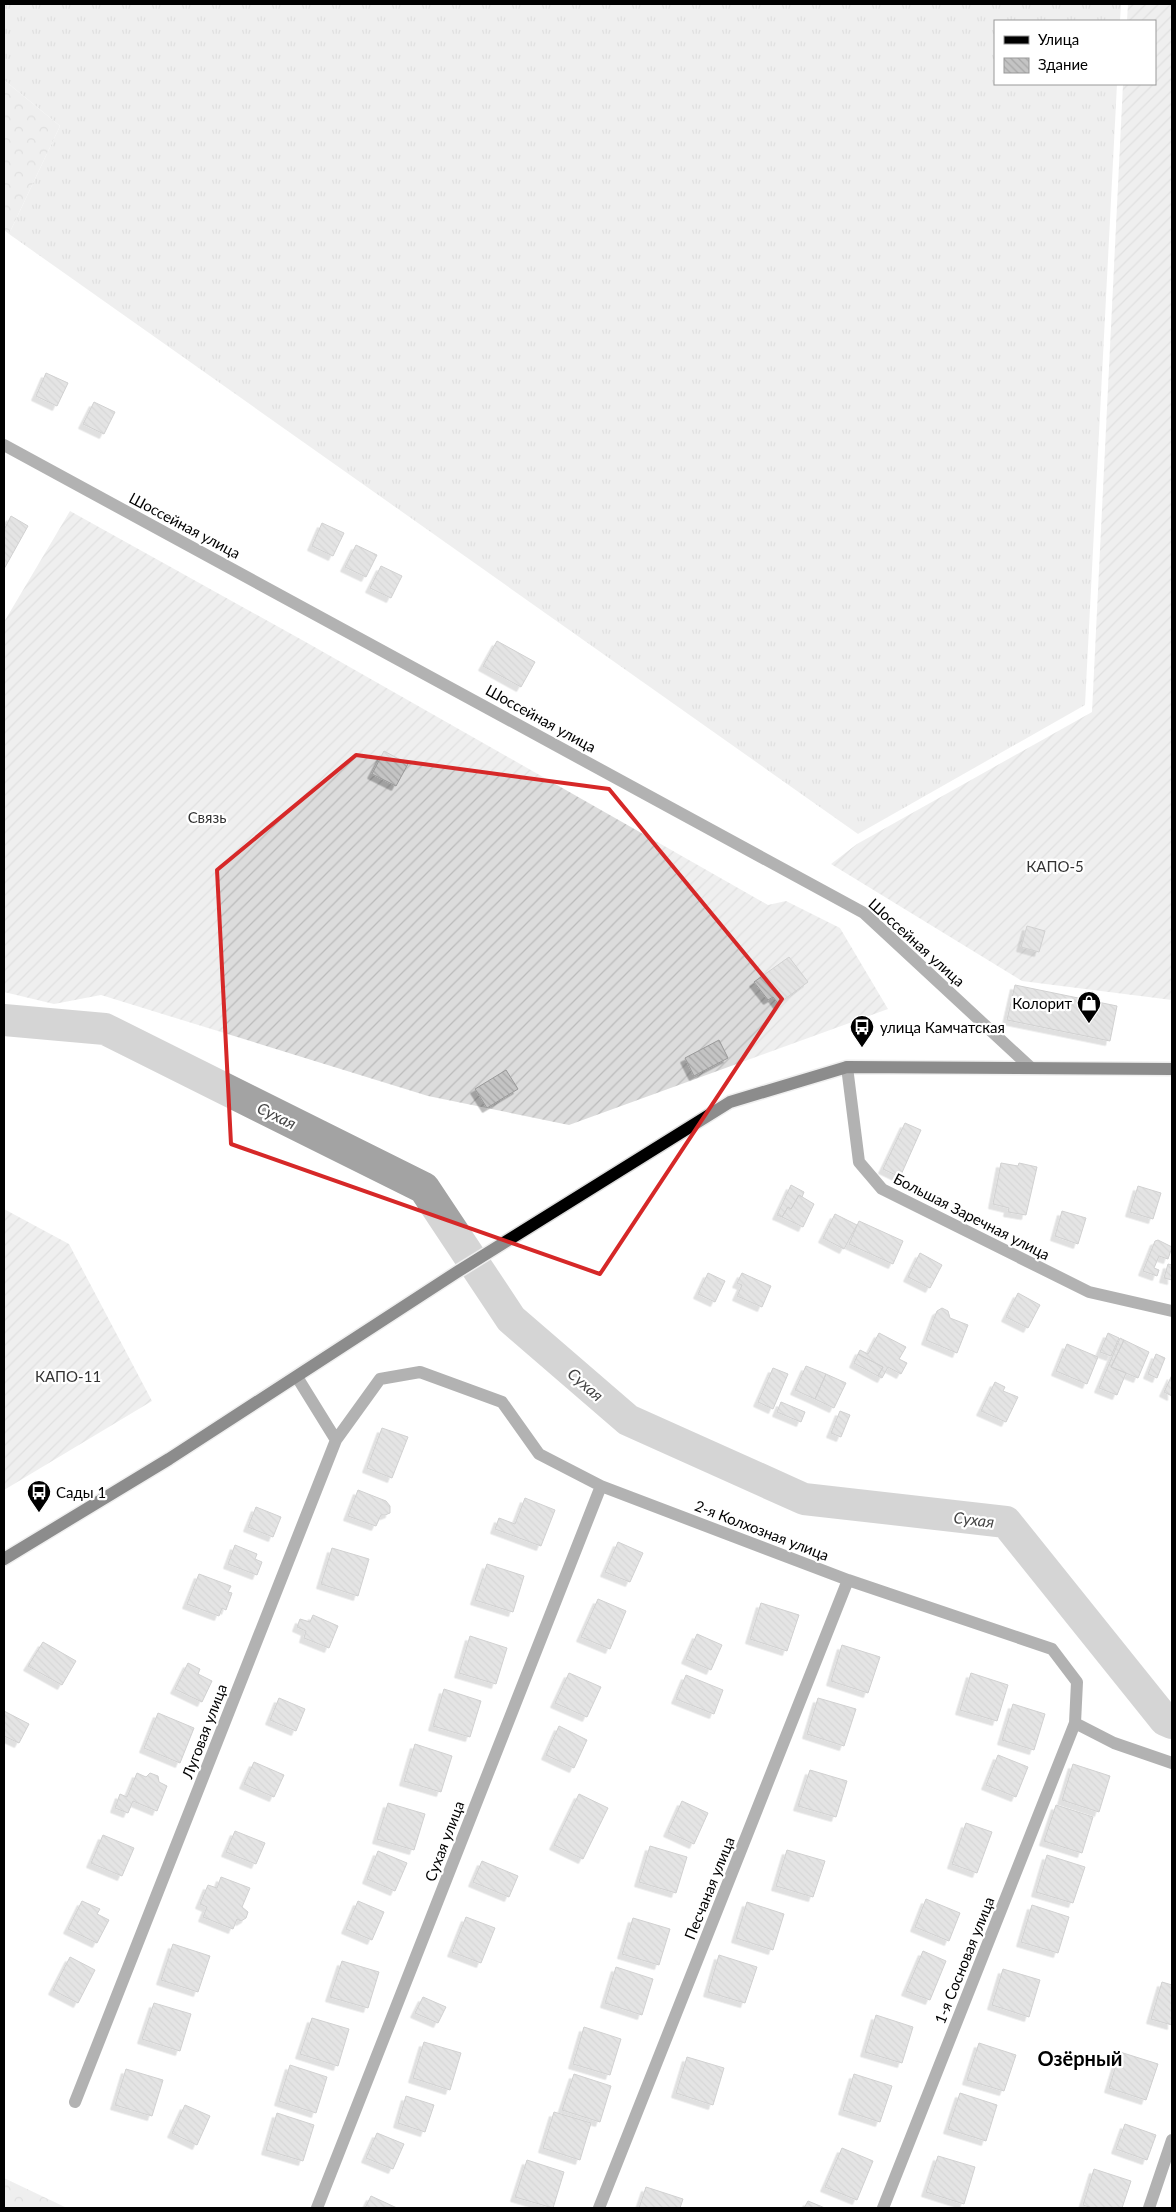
<svg xmlns="http://www.w3.org/2000/svg" width="1176" height="2212" viewBox="0 0 1176 2212" font-family="Lato,sans-serif">
	<style>
		.grass { fill: url(#grass-tufts) }
		.forest { fill: url(#forest-crowns) }
		.garden { fill: url(#garden-furrows) }
		.lines { fill: none; stroke-linecap: round; stroke-linejoin: round }
		.river { stroke: #a3a3a3; stroke-width: 32 }
		.building { fill: url(#building-back-hatch); stroke: #999; filter: url(#shadow) }
		.major-casing { stroke: #dbdbdb; stroke-width: 15 }
		.minor { stroke: #555; stroke-width: 12 }
		.major { stroke: #000; stroke-width: 12 }
		.marked { fill: none; stroke: #d62828; stroke-width: 4; stroke-linejoin: round }
		.labels { text-anchor: middle; dominant-baseline: central; stroke-width: 4.5; stroke-linejoin: round; paint-order: stroke }
		.street-label { font-size: 15px; fill: #000; stroke: #fff }
		.park-label { font-size: 15px; fill: #333; stroke: #fff }
		.poi-label { font-size: 15px; fill: #000; stroke: #fff; text-anchor: start }
		.water-label { font-size: 16px; font-style: italic; fill: #444; stroke: #fff }
		.district-label { font-size: 20px; font-weight: bold; fill: #000; stroke: #fff }
	</style>
	<defs>
		<pattern id="grass-tufts" width="24" height="20" patternUnits="userSpaceOnUse" patternTransform="scale(1.25)"><rect width="24" height="20" fill="#dcdcdc"/><path d="M3 7l-1-3M5 7V3M7 7l1-3M15 17l-1-3M17 17v-4M19 17l1-3" fill="none" stroke="#bbb"/></pattern>
		<pattern id="forest-crowns" width="20" height="18" patternUnits="userSpaceOnUse" patternTransform="scale(1.25)"><rect width="20" height="18" fill="#dcdcdc"/><path d="M2 6a3 3 0 1 1 6 0M12 15a3 3 0 1 1 6 0" fill="none" stroke="#bbb"/></pattern>
		<pattern id="garden-furrows" width="10" height="10" patternUnits="userSpaceOnUse" patternTransform="scale(1.25)"><rect width="10" height="10" fill="#dcdcdc"/><path d="M-1 1l2-2M0 10L10 0M9 11l2-2" fill="none" stroke="#bbb"/></pattern>
		<pattern id="building-back-hatch" width="6" height="6" patternUnits="userSpaceOnUse" patternTransform="scale(1.25)"><rect width="6" height="6" fill="#c4c4c4"/><path d="M-1 5l2 2M0 0l6 6M5-1l2 2" fill="none" stroke="#a7a7a7"/></pattern>
		<filter id="shadow"><feDropShadow dx="-4.5" dy="4.5" stdDeviation="0" flood-color="#0004"/></filter>
	</defs>
	<rect width="100%" height="100%" fill="#fff"/>
	<path class="grass" d="M4,4H1121L1120,21H995V84H1117L1085,705L858,834L9,234L60,126L4,80Z"/>
	<path class="forest" d="M4,80L60,126L9,234L4,230Z
		M4,2178L67,2208H4Z"/>
	<path class="garden" d="M1128,4H1172V1000L1022,981L831,864L857,844L1092,712L1123,84H1155V21H1127Z
		M70,511L311,645L768,905L786,901L840,928L888,1009L569,1125L428,1096L101,995L54,1004L4,992V622Z
		M4,1209L69,1244L152,1401L4,1490Z"/>
	<g class="lines">
		<path class="river" d="M4,1020L105,1029L424,1188L511,1319L628,1420L804,1499L1006,1522L1165,1720L1172,1723"/>
	</g>
	<path class="building" d="M46,373L68,383L57,406L36,396Z
		M94,402L115,412L104,434L83,424Z
		M11,516L28,526L4,569V530Z
		M322,523L344,533L333,556L312,546Z
		M356,545L377,555L366,577L345,567Z
		M381,566L402,576L391,598L370,588Z
		M497,641L535,662L521,687L483,666Z
		M384,751L408,764L396,786L372,774Z
		M1027,926L1045,931L1039,952L1021,947Z
		M789,957L808,982L778,1004L773,997L768,1000L754,982Z
		M1015,985L1117,1006L1110,1041L1007,1020Z
		M719,1040L728,1058L694,1076L685,1058Z
		M506,1070L518,1089L487,1108L475,1089Z
		M905,1123L921,1130L900,1177L883,1169Z
		M1001,1163L1018,1166L1019,1163L1037,1167L1026,1215L1008,1212L1009,1208L993,1204Z
		M791,1185L804,1192L802,1197L799,1195L791,1209L788,1207L782,1217L777,1215Z
		M1138,1186L1161,1193L1153,1219L1130,1212Z
		M799,1195L814,1204L803,1227L782,1217L788,1207L791,1209Z
		M1062,1211L1086,1218L1078,1244L1055,1236Z
		M835,1214L857,1225L844,1249L823,1238Z
		M859,1221L903,1241L893,1264L849,1244Z
		M1158,1240L1172,1247L1168,1259L1159,1256L1154,1268L1159,1270L1157,1276L1143,1271L1155,1241Z
		M920,1253L942,1265L930,1288L908,1277Z
		M1168,1264L1172,1265V1280L1164,1278Z
		M708,1273L725,1281L715,1302L698,1294Z
		M742,1273L771,1286L762,1307L737,1296L742,1285L737,1283Z
		M1018,1293L1040,1305L1028,1328L1006,1317Z
		M942,1308L948,1311L950,1318L968,1325L957,1353L926,1340L937,1311Z
		M879,1333L906,1347L899,1359L907,1363L901,1374L888,1367L882,1378L878,1376L883,1367L858,1354L860,1350L868,1354Z
		M1108,1333L1119,1338L1111,1356L1100,1352Z
		M1120,1338L1124,1340L1111,1367L1126,1373L1117,1395L1099,1388Z
		M1124,1340L1149,1352L1138,1378L1111,1367Z
		M1067,1344L1098,1357L1087,1384L1056,1371Z
		M858,1354L883,1367L878,1376L854,1363Z
		M1156,1354L1165,1358L1157,1378L1148,1374Z
		M806,1366L826,1374L815,1399L795,1390Z
		M773,1368L788,1374L773,1409L758,1402Z
		M826,1374L846,1383L834,1408L815,1399Z
		M1172,1375V1396L1164,1392Z
		M995,1382L1005,1387L1003,1391L1018,1397L1006,1422L981,1411Z
		M781,1402L805,1412L801,1422L777,1412Z
		M840,1411L850,1415L841,1437L831,1433Z
		M382,1428L408,1437L392,1478L367,1468Z
		M358,1490L386,1501L390,1506V1513L385,1515H381L376,1526L348,1516Z
		M525,1498L555,1510L541,1546L495,1529L499,1518L515,1524Z
		M256,1507L281,1517L273,1537L248,1527Z
		M618,1542L643,1553L630,1582L605,1572Z
		M235,1545L257,1554L255,1559L262,1562L257,1575L228,1564Z
		M332,1548L369,1559L358,1596L321,1584Z
		M487,1564L524,1576L513,1612L475,1600Z
		M199,1574L231,1586L228,1592L232,1593L226,1610L222,1608L219,1616L187,1604Z
		M598,1599L626,1611L610,1649L581,1637Z
		M761,1603L799,1615L787,1651L750,1639Z
		M313,1615L338,1626L329,1648L304,1638L306,1631L297,1627L300,1619L310,1622Z
		M697,1634L722,1645L711,1670L686,1659Z
		M470,1636L507,1648L496,1684L459,1673Z
		M43,1642L76,1661L62,1685L28,1666Z
		M842,1645L880,1657L868,1693L831,1681Z
		M188,1663L200,1669L198,1674L212,1681L202,1702L175,1689Z
		M569,1673L601,1687L587,1717L555,1703Z
		M971,1673L1008,1685L997,1721L960,1710Z
		M686,1675L723,1690L714,1714L676,1699Z
		M444,1689L481,1701L470,1737L433,1726Z
		M279,1698L305,1709L296,1731L270,1720Z
		M818,1698L856,1709L844,1746L807,1734Z
		M1013,1704L1045,1714L1034,1750L1002,1740Z
		M4,1711L29,1724L19,1743L4,1736Z
		M158,1713L194,1728L180,1763L144,1748Z
		M559,1726L587,1740L574,1768L546,1755Z
		M415,1744L452,1756L441,1792L404,1781Z
		M998,1755L1028,1767L1016,1797L986,1785Z
		M254,1762L284,1775L274,1797L244,1784Z
		M1073,1764L1110,1776L1099,1812L1062,1800Z
		M810,1770L847,1781L836,1817L798,1806Z
		M137,1773L146,1777L150,1773L158,1776L159,1782L167,1786L157,1811L133,1801L128,1813L115,1808L120,1794L127,1797Z
		M579,1794L608,1808L583,1859L554,1845Z
		M682,1801L708,1813L694,1844L668,1832Z
		M388,1803L425,1814L414,1850L377,1839Z
		M1056,1805L1093,1817L1082,1853L1044,1841Z
		M966,1823L992,1832L977,1873L952,1864Z
		M235,1831L265,1843L256,1864L226,1852Z
		M103,1835L134,1848L122,1876L91,1863Z
		M650,1846L687,1857L676,1893L639,1882Z
		M787,1850L825,1861L813,1897L776,1886Z
		M378,1851L407,1863L395,1891L367,1879Z
		M1047,1855L1085,1867L1073,1903L1036,1892Z
		M482,1861L518,1876L509,1897L473,1882Z
		M221,1877L250,1888L242,1907L248,1912L246,1918L241,1921L237,1919L233,1929L203,1917L207,1907L200,1904L208,1885L217,1888Z
		M926,1899L960,1913L949,1941L915,1927Z
		M82,1901L100,1909L97,1914L109,1920L97,1943L68,1929Z
		M358,1901L384,1912L372,1940L346,1929Z
		M747,1902L784,1914L773,1950L736,1938Z
		M1032,1905L1069,1917L1058,1953L1021,1942Z
		M466,1917L495,1928L481,1963L452,1952Z
		M633,1918L670,1929L659,1965L622,1954Z
		M173,1944L210,1956L198,1992L161,1980Z
		M923,1951L946,1961L930,2000L906,1991Z
		M719,1955L757,1967L745,2003L708,1992Z
		M70,1957L95,1970L78,2003L53,1990Z
		M342,1961L379,1972L368,2008L330,1997Z
		M616,1967L653,1979L642,2015L605,2003Z
		M1003,1969L1040,1980L1029,2017L992,2005Z
		M1162,1982L1172,1985V2025L1151,2019Z
		M423,1997L446,2007L438,2023L415,2013Z
		M154,2003L191,2014L180,2051L142,2039Z
		M876,2015L913,2027L902,2063L865,2052Z
		M312,2018L349,2029L338,2066L300,2054Z
		M584,2027L621,2039L610,2075L573,2064Z
		M424,2042L461,2053L450,2090L413,2078Z
		M979,2043L1016,2055L1004,2091L967,2080Z
		M1120,2052L1158,2064L1146,2100L1109,2088Z
		M687,2057L724,2068L713,2105L676,2093Z
		M290,2065L327,2077L316,2113L279,2101Z
		M126,2069L163,2080L152,2116L115,2105Z
		M574,2074L611,2086L600,2122L562,2110Z
		M854,2074L892,2086L880,2122L843,2110Z
		M960,2093L997,2105L986,2141L948,2129Z
		M406,2096L434,2105L425,2132L398,2123Z
		M185,2105L210,2116L197,2145L172,2133Z
		M554,2112L591,2123L580,2160L543,2148Z
		M277,2113L314,2125L303,2161L266,2150Z
		M1125,2124L1156,2135L1147,2160L1116,2149Z
		M377,2133L404,2144L393,2169L366,2158Z
		M842,2148L873,2161L857,2200L825,2187Z
		M938,2156L975,2167L964,2204L926,2192Z
		M527,2160L564,2172L553,2208L515,2197Z
		M1094,2169L1131,2181L1122,2208H1092L1083,2205Z
		M646,2187L683,2199L680,2208H639Z
		M371,2196L397,2208H365Z
		M808,2201L825,2208H804Z"/>
	<g class="lines">
		<g class="major-casing">
			<path id="major" d="M4,1559L169,1459L457,1272L730,1102L847,1067L1172,1069"/>
		</g>
		<path class="minor" d="M4,445L864,913L1030,1067
			M847,1067L859,1162L882,1189L1089,1292L1172,1311
			M336,1440L380,1379L420,1372L502,1402L539,1454L601,1486L848,1580L1052,1649L1077,1682L1075,1723L1114,1743L1172,1763
			M75,2102L336,1440L297,1377
			M317,2208L601,1486
			M599,2208L848,1580
			M883,2208L1075,1723
			M1149,2208L1172,2140"/>
		<use href="#major" class="major"/>
	</g>
	<path d="M0 0H1176V2212H0ZM356,755L609,789L782,999L600,1274L231,1144L217,870Z" fill="#fff" fill-opacity=".55" fill-rule="evenodd"/>
	<path class="marked" d="M356,755L609,789L782,999L600,1274L231,1144L217,870Z"/>
	<defs>
		<g id="shop-pin" transform="scale(1.25)"><path d="M0 17L-7.5 6A9.5 9.5 0 1 1 7.5 6Z" fill="#000" stroke="#fff"/><path d="M-5-2.5h2.3a2.7 3.5 0 0 1 5.4 0H5L5.5 6h-11ZM-1.5-2.5h3a1.5 2.3 0 0 0-3 0Z" fill="#fff"/></g>
		<g id="bus-pin" transform="scale(1.25)"><path d="M0 17L-7.5 6A9.5 9.5 0 1 1 7.5 6Z" fill="#000" stroke="#fff"/><path d="M-5-6H5V4H4V6H2V4H-2V6H-4V4H-5ZM-3.5-4V0h7V-4ZM-3.5 1.2v1.5H-2V1.2ZM2 1.2v1.5H3.5V1.2Z" fill="#fff"/></g>
	</defs>
	<g fill-rule="evenodd">
		<use href="#shop-pin" x="1089" y="1003"/>
		<use href="#bus-pin" x="862" y="1027"/>
		<use href="#bus-pin" x="39" y="1492"/>
	</g>
	<g class="labels">
		<g class="street-label">
			<text transform="translate(185 525) rotate(28)">Шоссейная улица</text>
			<text transform="translate(541 718) rotate(29)">Шоссейная улица</text>
			<text transform="translate(917 942) rotate(42)">Шоссейная улица</text>
			<text transform="translate(972 1216) rotate(27)">Большая Заречная улица</text>
			<text transform="translate(762 1530) rotate(21)">2-я Колхозная улица</text>
			<text transform="translate(204 1731) rotate(-69)">Луговая улица</text>
			<text transform="translate(444 1841) rotate(-69)">Сухая улица</text>
			<text transform="translate(709 1888) rotate(-68)">Песчаная улица</text>
			<text transform="translate(964 1960) rotate(-68)">1-я Сосновая улица</text>
		</g>
		<g class="park-label">
			<text x="207" y="817">Связь</text>
			<text x="1055" y="866">КАПО-5</text>
			<text x="68" y="1376">КАПО-11</text>
		</g>
		<g class="poi-label">
			<text x="1072" y="1003" text-anchor="end">Колорит</text>
			<text x="880" y="1027">улица Камчатская</text>
			<text x="56" y="1492">Сады 1</text>
		</g>
		<g class="water-label">
			<text transform="translate(277 1115) rotate(26)">Сухая</text>
			<text transform="translate(586 1384) rotate(41)">Сухая</text>
			<text transform="translate(974 1519) rotate(7)">Сухая</text>
		</g>
		<g class="district-label">
			<text x="1080" y="2058">Озёрный</text>
		</g>
	</g>
	<rect width="1176" height="2212" fill="none" stroke="#000000" stroke-width="10"/>
	<rect x="994" y="20" width="162" height="65" fill="#ffffff" stroke="#999999"/>
	<rect x="1004" y="36" width="25" height="8" fill="#000000" stroke="#999999"/>
	<text x="1038" y="45" font-size="15" fill="#000000">Улица</text>
	<rect x="1004" y="58" width="25" height="15" fill="url(#building-back-hatch)" stroke="#999999"/>
	<text x="1038" y="70" font-size="15" fill="#000000">Здание</text>
</svg>
